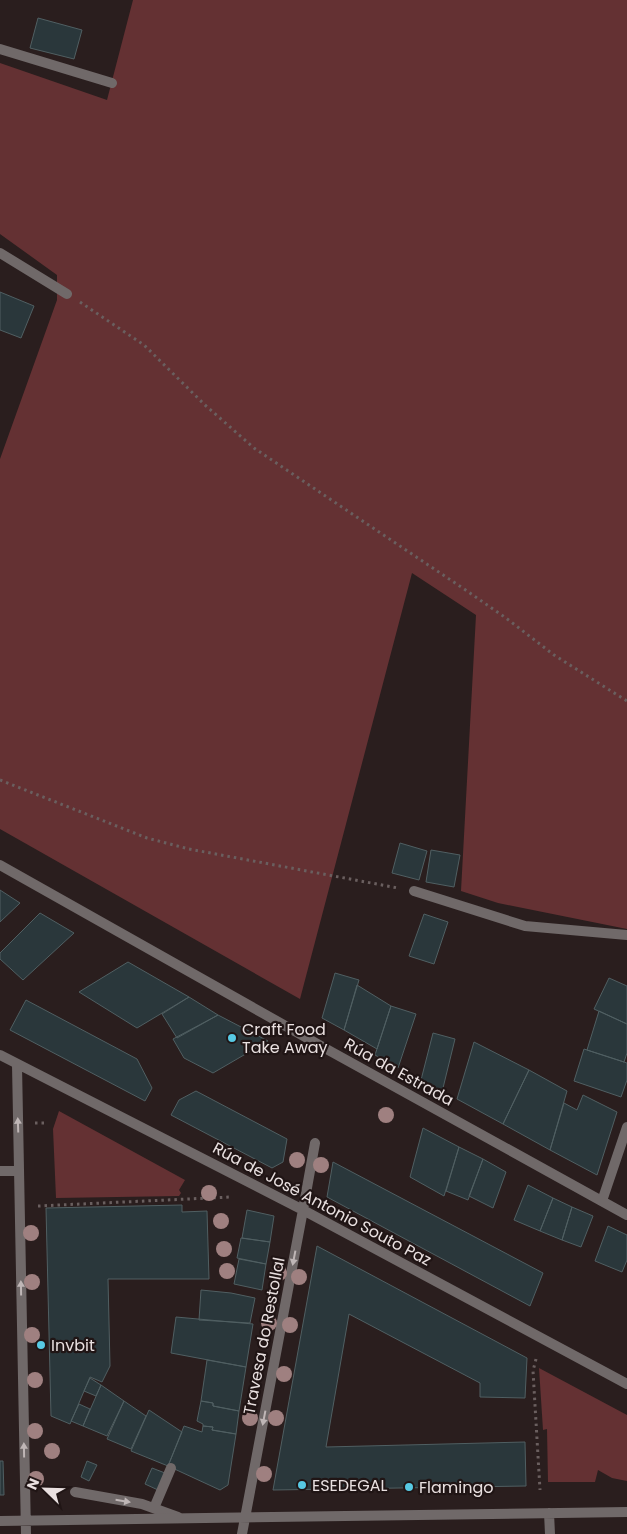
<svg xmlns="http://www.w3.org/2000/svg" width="627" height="1534" viewBox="0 0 627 1534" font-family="Poppins,sans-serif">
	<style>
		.green { fill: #643133 }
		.building { fill: #2a373b; stroke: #505f62 }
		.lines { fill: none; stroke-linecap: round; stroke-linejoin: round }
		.path { stroke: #6a5f5f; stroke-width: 3; stroke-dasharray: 2.5 4; stroke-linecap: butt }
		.service { stroke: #706969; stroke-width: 10 }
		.minor { stroke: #706969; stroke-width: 10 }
		.tree { fill: #9f8080 }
		.oneway { fill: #bfb6b6 }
		.poi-dot { fill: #57c9e3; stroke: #201515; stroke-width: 2 }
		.labels { text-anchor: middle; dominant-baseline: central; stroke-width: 4.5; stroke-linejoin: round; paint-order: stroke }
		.poi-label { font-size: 16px; fill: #e9e0e0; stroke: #201515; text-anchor: start }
		.street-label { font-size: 16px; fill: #e9e0e0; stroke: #201515 }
	</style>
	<rect width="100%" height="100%" fill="#2a1e1e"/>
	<path class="green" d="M133,0H627V929L498,903L461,891L476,615L412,573L300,999L0,829V459L57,300V275L0,234V63L107,100Z
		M59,1111L185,1180L179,1190L181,1193L179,1196L56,1198L53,1129Z
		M539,1368L627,1415V1481L612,1478L598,1470L595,1482H548L547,1429L543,1430Z"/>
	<path class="building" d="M38,18L82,30L74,59L30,48Z
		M0,292L34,306L21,338L0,330Z
		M400,843L427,851L419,880L392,873Z
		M431,850L460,855L454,887L426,882Z
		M0,890L20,903L0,922Z
		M40,913L74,933L23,980L0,959V953Z
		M424,914L448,922L434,964L409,956Z
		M128,962L189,997L137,1028L79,992Z
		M335,973L359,980L344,1030L322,1018Z
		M609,978L627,986V1024L594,1009Z
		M357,985L391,1006L377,1049L344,1030Z
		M189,997L218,1015L177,1038L162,1014Z
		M26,1000L137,1059L152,1088L145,1101L10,1030Z
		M391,1006L416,1014L398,1068L375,1055Z
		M599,1011L627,1024V1053L624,1062L587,1050Z
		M218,1015L268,1041L213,1073L184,1058L173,1039Z
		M433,1033L455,1039L442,1092L421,1080Z
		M474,1042L529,1070L503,1124L457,1099Z
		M584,1049L627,1063V1080L621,1097L574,1081Z
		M529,1070L567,1091L550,1150L503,1124Z
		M196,1091L287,1139L283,1162L272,1168L171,1115L179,1100Z
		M583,1095L617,1112L597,1175L550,1150L564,1103L577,1110Z
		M423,1128L459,1147L444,1196L410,1177Z
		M459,1147L483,1159L468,1200L446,1191Z
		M483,1159L506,1172L493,1208L469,1196Z
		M333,1162L543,1273L530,1306L327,1197Z
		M528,1185L553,1198L540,1231L514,1220Z
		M553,1198L572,1207L562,1240L540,1231Z
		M182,1205V1212L207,1211L209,1279H108L110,1366L102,1382L90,1377L70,1424L51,1416L46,1208Z
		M572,1207L593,1216L581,1247L562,1240Z
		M247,1210L274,1216L270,1242L242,1238Z
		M608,1226L627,1235V1260L622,1272L595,1261Z
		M241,1238L270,1242L266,1264L237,1258Z
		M317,1246L527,1358L525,1398L480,1397V1383L349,1314L326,1447L525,1442L526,1486L273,1490Z
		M239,1259L266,1264L262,1290L234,1284Z
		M201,1290L231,1293L255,1298L250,1323L199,1320Z
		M176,1317L253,1324L246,1367L171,1353Z
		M207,1360L246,1367L239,1411L213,1406V1403L201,1401Z
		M90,1378L101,1385L96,1396L84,1391Z
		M101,1385L124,1401L107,1436L83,1426Z
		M124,1401L146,1416L131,1449L107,1439Z
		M201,1401L213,1403V1406L239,1411L236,1434L212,1430L213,1427L203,1426V1424L197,1421Z
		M79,1404L90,1409L83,1426L71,1421Z
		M149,1410L182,1432L168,1466L131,1451Z
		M184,1426L202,1432L203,1426L213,1427L212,1430L236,1434L228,1485L220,1490L168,1466Z
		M0,1461H3L4,1495H0Z
		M87,1461L97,1465L89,1481L81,1477Z
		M152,1468L165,1473L158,1490L145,1484Z"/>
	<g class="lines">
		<path class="path" d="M80,302L144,345L205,405L254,448L467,591L506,618L554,655L627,701
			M0,780L147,838L189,849L398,888
			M35,1123H44
			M38,1206L231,1197
			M536,1359L533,1371L540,1490"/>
		<path class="service" d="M75,1492L142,1504L178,1517
			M154,1508L171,1468"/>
		<path class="minor" d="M0,49L112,83
			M0,253L67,294
			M0,865L330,1051L627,1215
			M414,891L525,926L627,935
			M0,1055L303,1210L627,1384
			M17,1065L26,1534
			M0,1171H19
			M602,1201L627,1127
			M549,1513L550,1534
			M0,1521L627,1512
			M242,1534L303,1210L315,1143"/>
	</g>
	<g class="tree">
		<circle cx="386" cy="1115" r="8"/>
		<circle cx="297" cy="1160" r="8"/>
		<circle cx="321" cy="1165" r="8"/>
		<circle cx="209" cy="1193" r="8"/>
		<circle cx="221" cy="1221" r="8"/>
		<circle cx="31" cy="1233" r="8"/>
		<circle cx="224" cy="1249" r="8"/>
		<circle cx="227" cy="1271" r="8"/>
		<circle cx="279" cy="1273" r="8"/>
		<circle cx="299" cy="1277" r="8"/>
		<circle cx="32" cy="1282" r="8"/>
		<circle cx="269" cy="1323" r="8"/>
		<circle cx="290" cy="1325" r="8"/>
		<circle cx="32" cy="1335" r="8"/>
		<circle cx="284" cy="1374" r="8"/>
		<circle cx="35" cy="1380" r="8"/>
		<circle cx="250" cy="1418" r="8"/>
		<circle cx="276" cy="1418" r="8"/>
		<circle cx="35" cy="1431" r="8"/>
		<circle cx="52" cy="1451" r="8"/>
		<circle cx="264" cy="1474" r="8"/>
		<circle cx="36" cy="1479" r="8"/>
	</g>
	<defs><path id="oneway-solid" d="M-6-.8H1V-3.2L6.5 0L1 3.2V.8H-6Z" transform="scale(1.25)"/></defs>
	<g class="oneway">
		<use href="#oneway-solid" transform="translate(18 1125) rotate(-92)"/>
		<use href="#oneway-solid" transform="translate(294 1258) rotate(101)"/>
		<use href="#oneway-solid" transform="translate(21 1288) rotate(-91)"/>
		<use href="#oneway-solid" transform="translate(264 1418) rotate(101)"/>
		<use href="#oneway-solid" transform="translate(24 1450) rotate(-91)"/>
		<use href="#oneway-solid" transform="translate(123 1501) rotate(9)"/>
	</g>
	<g class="poi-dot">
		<circle cx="232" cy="1038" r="5"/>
		<circle cx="41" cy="1345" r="5"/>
		<circle cx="302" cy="1485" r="5"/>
		<circle cx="409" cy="1487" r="5"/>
	</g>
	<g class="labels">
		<g class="poi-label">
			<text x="242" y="1029">Craft Food<tspan x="242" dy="18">Take Away</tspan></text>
			<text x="51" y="1345">Invbit</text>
			<text x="312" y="1485">ESEDEGAL</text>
			<text x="419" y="1487">Flamingo</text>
		</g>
		<g class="street-label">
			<text transform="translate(399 1072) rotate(29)">Rúa da Estrada</text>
			<text transform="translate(322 1204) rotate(28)">Rúa de José Antonio Souto Paz</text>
			<text transform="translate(264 1336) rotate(-79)">Travesa do Restollal</text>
		</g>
	</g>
	<g transform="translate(45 1489) rotate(293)" stroke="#201515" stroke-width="4" paint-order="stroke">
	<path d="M0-4L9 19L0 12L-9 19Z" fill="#e9e0e0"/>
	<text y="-8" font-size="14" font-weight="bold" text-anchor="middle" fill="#e9e0e0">N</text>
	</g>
</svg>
